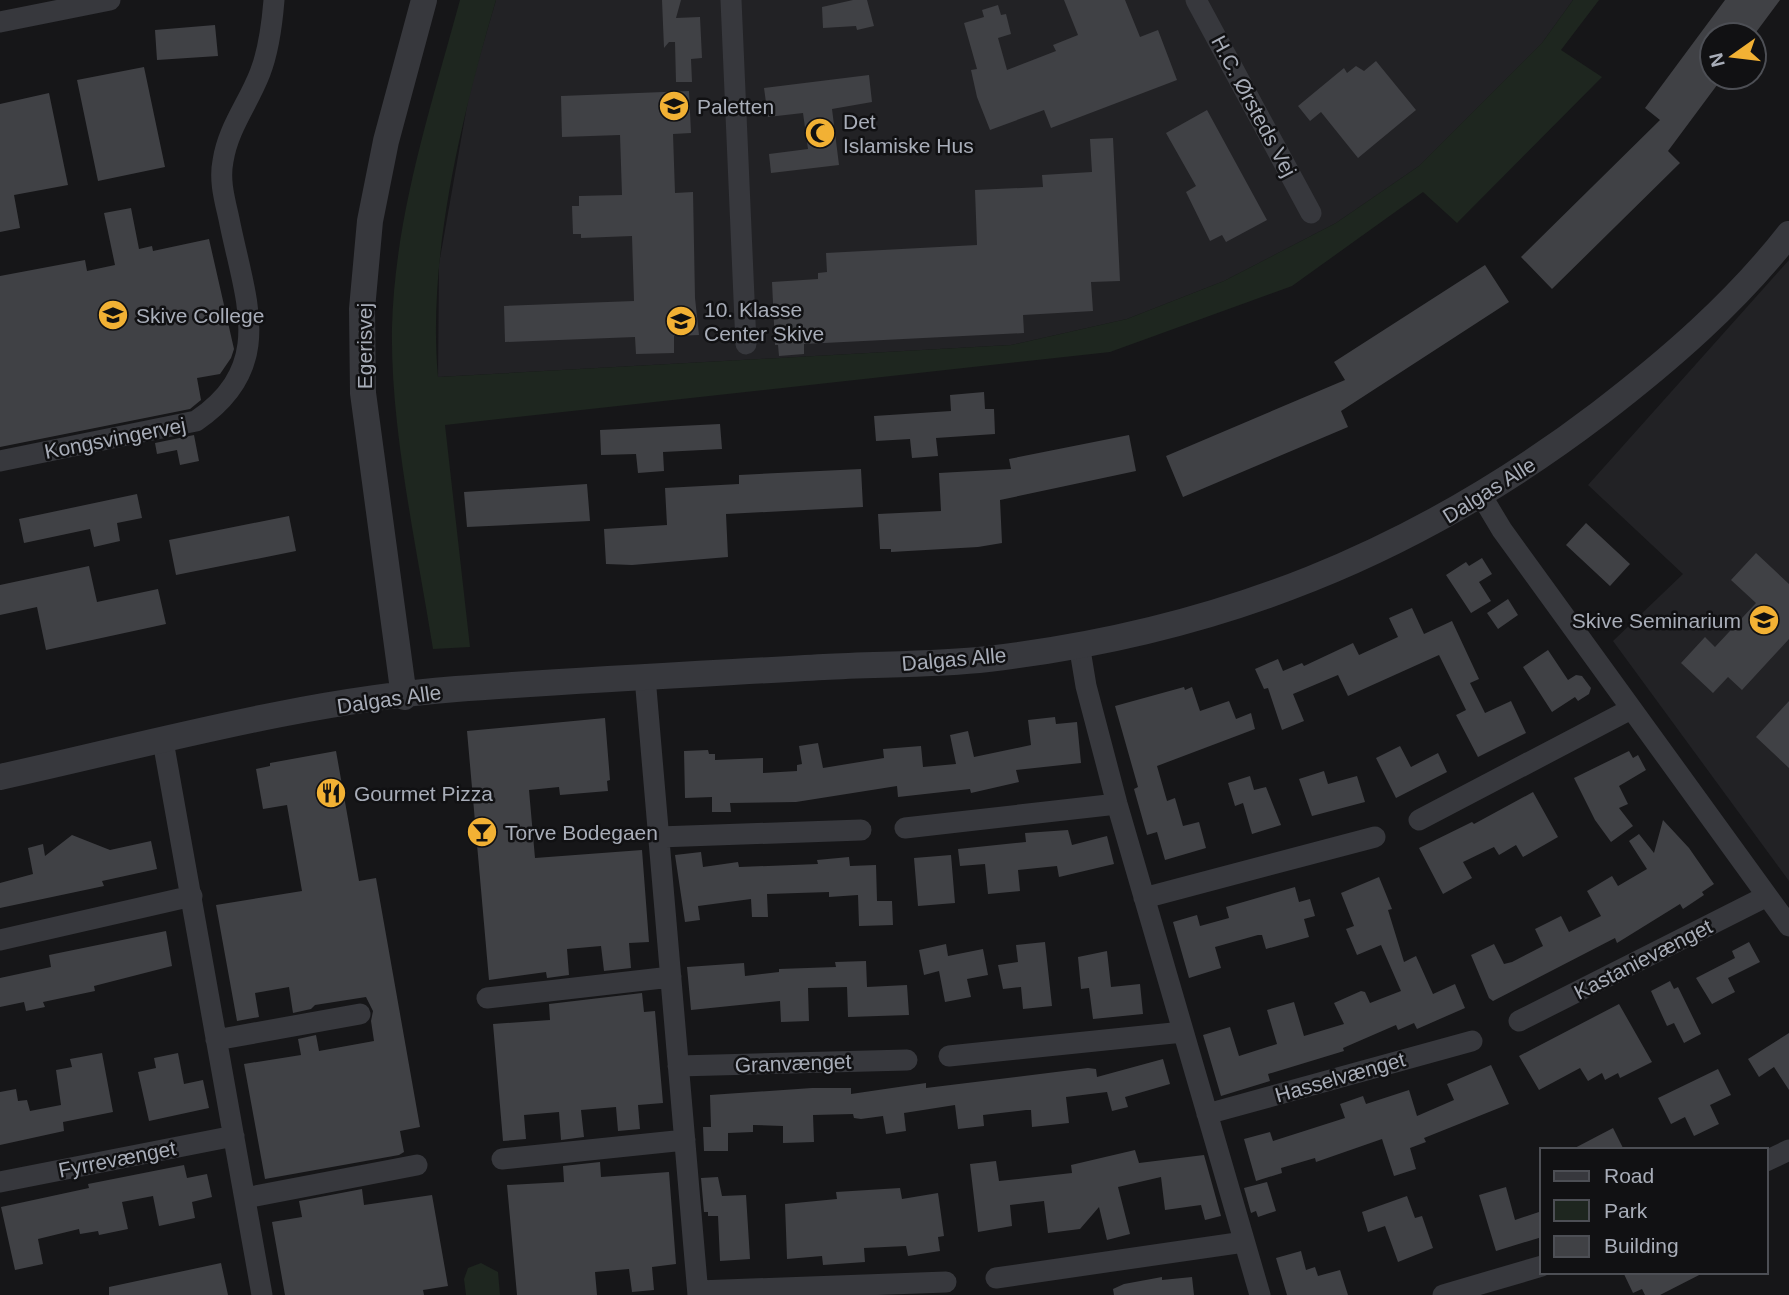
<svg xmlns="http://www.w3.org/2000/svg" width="1789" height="1295" viewBox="0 0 1789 1295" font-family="Arial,sans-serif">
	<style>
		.built { fill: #222225 }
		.green { fill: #1e261f }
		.building { fill: #404145 }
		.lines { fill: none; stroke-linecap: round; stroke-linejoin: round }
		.minor { stroke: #37383d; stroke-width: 21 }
		.tertiary { stroke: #37383d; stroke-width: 26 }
		.labels { text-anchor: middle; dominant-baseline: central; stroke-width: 5; stroke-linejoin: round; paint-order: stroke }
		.poi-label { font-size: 21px; fill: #a8adb8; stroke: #111113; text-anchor: start }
		.street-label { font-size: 21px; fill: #a8adb8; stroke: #111113 }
	</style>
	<rect width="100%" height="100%" fill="#161618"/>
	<path class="built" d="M496,0H1573L1542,43L1419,166L1336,223L1224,281L1127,319L1011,345L438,377L439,264L470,89Z
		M1789,260V881L1613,641L1683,574L1588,485Z"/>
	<path class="green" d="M460,0H496C462,116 427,256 438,377L1011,345L1127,319L1224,281L1336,223L1419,166L1542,43L1573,0H1599L1561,50L1602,77L1457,223L1423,192L1292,286L1110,352L445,425L470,647L433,649C417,548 390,428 392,327C395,215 431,107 460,0Z
		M481,1263L498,1272L500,1295H466L464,1279L468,1268Z"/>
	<path class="building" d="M662,0H681L676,18L700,17L702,58L691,59L692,82H676L675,42H669L664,48Z
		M853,0H867L874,26L857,30L856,26L823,28L822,7Z
		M1064,0H1125L1140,37L1158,30L1177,80L1051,128L1044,110L990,130L977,97L971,70L977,69L964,23L984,17L982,10L998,5L1001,15L1006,14L1011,34L998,38L1007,70L1056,51L1053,45L1078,35Z
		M1725,0H1780L1754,35H1712V77H1723L1668,151L1680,163L1552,289L1521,257L1660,120L1645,108Z
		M215,25L218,56L157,60L155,30Z
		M1376,61L1416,110L1358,158L1321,112L1310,121L1298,106L1344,68L1347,73L1356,66L1364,71Z
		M144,67L165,167L98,181L77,80Z
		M869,75L872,102L832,109L839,165L771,173L769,154L808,149L803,113L768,117L764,88Z
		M689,91L691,133L673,134L675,193L693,192L695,298L699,335L674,336V353L636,354L635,337L505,342L504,306L634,301L632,236L581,238V234H573L572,206H579V196L622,195L620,135L562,137L561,96Z
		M49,93L68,185L14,195L20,228L0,232V104Z
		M1207,110L1267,220L1226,242L1222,235L1210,241L1186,192L1196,186L1166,133Z
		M1113,138L1120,281L1091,282L1093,311L1023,315L1024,333L804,344V354L779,356L778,345H775L772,282L818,279V273L827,272L826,253L977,245L975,190L1043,187L1042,175L1092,172L1090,139Z
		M131,208L139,249L152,246L153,251L209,239L234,349L231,358L220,374L197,378L201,400L190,409L0,447V276L85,260L87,271L115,265L104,213Z
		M1485,265L1509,302L1341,411L1348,427L1183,497L1166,456L1345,380L1334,362Z
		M984,392L985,409H994L995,434L936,438L938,456L912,458L910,439L876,441L874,416L951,411L950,395Z
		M720,424L722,449L663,452L664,471L638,473L636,454L601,455L600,430Z
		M194,435L199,461L180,465L177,450L157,454L155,443Z
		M1129,435L1136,471L1000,500L1002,543L978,547L891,552V549H880L878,514L941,511L939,473L1011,469L1009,459Z
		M861,469L863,507L726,514L728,557L632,565L606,564L604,529L667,525L665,488L739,484V475Z
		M587,484L590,521L467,527L464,492Z
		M137,494L142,518L117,523L120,541L94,547L90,529L24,543L19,519Z
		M289,516L296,551L176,575L169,540Z
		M1586,523L1630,564L1610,586L1566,545Z
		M1756,553L1789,584V639L1742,690L1728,677L1713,693L1681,663L1705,637L1715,647L1756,603L1731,580Z
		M1482,558L1492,574L1479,582L1491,601L1471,613L1446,575L1466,562L1469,566Z
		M89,566L97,602L158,589L166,624L46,650L37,607L0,615V585Z
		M1508,599L1518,615L1498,629L1487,613Z
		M1412,608L1424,634L1452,621L1479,679L1470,683L1485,713L1511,701L1526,733L1478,757L1456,715L1466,710L1439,655L1348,696L1338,675L1293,694L1304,721L1282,730L1268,688L1264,689L1255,669L1278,659L1283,671L1302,663L1304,666L1353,643L1359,655L1398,637L1389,618Z
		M1548,650L1568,680L1576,675L1582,676L1591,688L1589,694L1578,701L1575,697L1552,712L1523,667Z
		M1184,687L1185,690L1192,687L1200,711L1229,701L1236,719L1251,713L1255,729L1157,766L1167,801L1175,798L1183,826L1199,822L1206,848L1165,860L1157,832L1147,835L1134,789L1138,787L1115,706Z
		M1789,701V768L1756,737Z
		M1055,717L1056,724L1077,722L1081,763L1016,770L1019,782L971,793L970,789L898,797L897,786L796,802L730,803L731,812H712V797L685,798L684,751L708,750L709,754H715V760L763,758V773L797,771V765L802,764L799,746L818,743L823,768L884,758L883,749L921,746L923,767L956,764L950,735L968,731L974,757L1031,745L1028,720Z
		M605,718L610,780L607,781L608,791L560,795L559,787L529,790L535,858L642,850L649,942L629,943L631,968L604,971L601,946L567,949L569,975L547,978L546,972L489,980L467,731Z
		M1400,746L1411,767L1438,753L1447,772L1396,798L1376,758Z
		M336,751L359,881L376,878L420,1127L400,1131L404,1152L399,1155L265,1179L244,1064L301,1055L298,1039L316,1035L319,1051L374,1041L371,1021L373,1011L366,997L315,1005L311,1009L293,1013L289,987L255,993L259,1017L237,1021L216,905L302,891L287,805L263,809L256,769L270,766V763Z
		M1629,751L1633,758L1638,755L1646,770L1619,786L1628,804L1619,808L1633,826L1611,842L1595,820L1574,778Z
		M1324,771L1328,784L1357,776L1365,802L1312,816L1299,779Z
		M1250,776L1254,790L1266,787L1281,825L1252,834L1243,803L1235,806L1228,783Z
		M1533,792L1558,837L1523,857L1516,845L1499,855L1494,847L1463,862L1472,878L1443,894L1419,848L1472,822L1474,824Z
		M1663,820L1689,848L1714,884L1702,892L1704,895L1683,909L1680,904L1617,943L1615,938L1493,1001L1489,998L1471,955L1494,944L1504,964L1512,962L1543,946L1535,929L1561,916L1569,932L1601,916L1587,891L1612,876L1618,886L1647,869L1629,841L1639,834L1654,853Z
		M1068,830L1072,845L1107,836L1114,864L1059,877L1057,866L1018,870L1020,891L988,894L985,864L960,866L958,849L1026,842L1025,833Z
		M72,835L110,850L151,841L157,869L102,881L104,886L0,908V883L33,874L28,848L43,844L45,856Z
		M701,852L703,867L738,862L739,867L818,864L817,860L849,857L850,866L876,865L877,901H892L893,925L859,926L858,895L829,897V892L767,894L768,917H752L751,899L698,906L700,920L685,922L675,855Z
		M951,855L955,903L918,906L914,858Z
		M1379,877L1392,909L1388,910L1404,962L1416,956L1433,994L1455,984L1465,1008L1417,1029L1414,1023L1398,1030L1396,1025L1343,1048L1344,1051L1268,1074L1270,1081L1221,1096L1203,1035L1230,1027L1239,1056L1277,1044L1267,1010L1294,1002L1304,1036L1344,1024L1334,1003L1361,991L1365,992L1370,1003L1401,991L1381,945L1357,955L1346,929L1354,926L1341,893Z
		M1295,887L1299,902L1310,899L1315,916L1304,919L1309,937L1266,949L1262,935H1258L1215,947L1221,968L1189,978L1173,922L1197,915L1200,926L1229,918L1226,907Z
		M166,931L172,966L94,986L95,991L43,1002L45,1007L26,1011L24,1002L0,1007V978L51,967L49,955Z
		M1045,942L1052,1006L1023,1009L1021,987L1003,989L998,965L1018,962L1016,945Z
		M1749,942L1760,962L1728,978L1735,992L1712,1004L1696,978L1735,958L1732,951Z
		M946,944L948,956L983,949L988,975L967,979L971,997L945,1002L939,971L924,975L919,950Z
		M1107,951L1111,987L1140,984L1143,1014L1093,1019L1089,988L1081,989L1078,957Z
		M866,961L867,987L907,985L909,1015L848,1017L847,987L808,988L809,1021L781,1022L780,1001L691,1010L687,967L744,963L745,976L779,972V969L836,967L835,962Z
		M1670,981L1674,989L1678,987L1701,1034L1684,1043L1674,1023L1667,1026L1651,991Z
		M642,993L644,1012L655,1011L663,1103L638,1105L640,1129L618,1131L616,1107L581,1110L584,1137L561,1140L559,1112L524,1115L526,1139L503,1141L493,1024L550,1020L549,1004Z
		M1619,1004L1652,1062L1620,1078L1618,1073L1605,1080L1602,1073L1588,1081L1580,1068L1539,1090L1519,1056Z
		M1789,1033V1090L1774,1067L1759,1077L1748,1059Z
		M102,1053L113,1112L63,1122L64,1131L0,1145V1092L16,1089L18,1101L27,1100L30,1111L61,1105L56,1070L72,1067L70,1059Z
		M178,1053L184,1084L203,1080L209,1108L149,1121L138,1072L156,1068L154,1058Z
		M1163,1059L1170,1084L1125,1097L1128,1107L1112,1111L1107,1092L1066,1097L1069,1123L1032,1127L1031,1110H1026L983,1115L984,1126L958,1129L955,1105L904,1113L906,1131L886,1134L883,1116L861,1119L854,1118L853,1114L813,1115L814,1142L783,1143V1126L753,1125V1132L728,1133V1151H704L703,1127H711L710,1095L812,1088H851V1094L926,1083V1088L1088,1068L1096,1069L1097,1077Z
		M1491,1065L1509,1104L1424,1138L1426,1142L1410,1148L1416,1169L1394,1176L1382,1139L1316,1162L1315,1158L1281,1168L1282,1173L1256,1181L1244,1139L1270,1132L1273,1141L1345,1118L1340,1104L1363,1096L1366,1104L1409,1090L1417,1116L1454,1100L1447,1084Z
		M1718,1069L1731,1095L1710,1105L1719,1124L1694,1136L1685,1117L1671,1124L1658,1098Z
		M1613,1128L1624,1150H1571Z
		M1135,1150L1139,1163L1204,1155L1221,1216L1205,1220L1201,1205L1165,1210L1161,1177L1118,1187L1130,1234L1107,1240L1099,1207L1080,1229L1048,1233L1044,1201L1010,1205L1012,1226L978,1232L970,1164L996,1161L999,1181L1072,1173L1071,1165Z
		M600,1162L601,1177L669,1172L676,1264L652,1267L654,1290L632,1292L629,1269L595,1272L597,1295H517L507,1185L564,1182L563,1166Z
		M184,1165L187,1178L207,1174L212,1197L192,1202L195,1218L159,1226L153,1196L122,1202L128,1229L99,1235L98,1231L80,1234L79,1229L38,1239L43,1264L15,1270L1,1207L89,1188L88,1184Z
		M718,1177L722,1196L746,1195L750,1259L720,1261L718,1216H708V1212H704L701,1178Z
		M1267,1182L1276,1211L1258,1217L1256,1211L1251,1213L1244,1188Z
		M1506,1187L1515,1220L1542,1211V1237L1496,1251L1479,1195Z
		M900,1188L902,1199L938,1193L944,1236L938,1237L940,1251L908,1256L906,1246L864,1248L865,1262L823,1265L822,1256L787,1259L785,1204L837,1199L836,1192Z
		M362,1189L364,1205L432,1195L448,1286L423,1290L424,1295H285L272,1222L302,1217L299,1201Z
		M1407,1196L1415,1218L1422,1216L1433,1248L1398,1262L1385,1226L1368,1232L1362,1212Z
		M1301,1251L1306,1270L1315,1267L1318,1276L1340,1270L1348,1295H1287L1276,1258Z
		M221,1263L228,1295H109V1287Z
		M1623,1272H1705L1660,1295H1645L1642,1289L1633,1293Z
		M1162,1277V1280L1192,1277L1194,1295H1114L1113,1289L1124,1284Z"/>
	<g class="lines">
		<path class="minor" d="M731,0L746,344
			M1196,0L1311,213
			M0,22L110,0
			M0,461L196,421C277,366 245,300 229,219C225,201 219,181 223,161C228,128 248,104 260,73C269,50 272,25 274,0
			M1481,495L1502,530L1789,926
			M1079,644L1086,686L1117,804L1260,1295
			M645,677L698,1295
			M163,741L262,1295
			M1419,820L1631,709
			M905,828L1117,804
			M659,837L861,830
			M1144,898L1375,837
			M0,940L192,896
			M487,998L671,977
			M1519,1021L1767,896
			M216,1040L360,1014
			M949,1056L1183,1032
			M678,1066L907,1060
			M1207,1114L1472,1041
			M502,1159L685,1140
			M1766,1161L1789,1150
			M0,1182L234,1136
			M245,1198L417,1165
			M996,1278L1244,1242
			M698,1291L946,1282
			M1443,1295L1542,1266"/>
		<path class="tertiary" d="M404,697L363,393L362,309L370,221L386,141L424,0
			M0,777C150,744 302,701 456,689C578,680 701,674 824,667C878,664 934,665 988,659C1219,632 1415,554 1600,413C1669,360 1735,303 1789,234"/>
	</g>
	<defs>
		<g id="school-disc" transform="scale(1.575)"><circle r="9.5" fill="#f2b134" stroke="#111113"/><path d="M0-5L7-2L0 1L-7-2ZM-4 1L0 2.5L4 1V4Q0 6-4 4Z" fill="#111"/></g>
		<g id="mosque-disc" transform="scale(1.575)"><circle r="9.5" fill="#f2b134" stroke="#111113"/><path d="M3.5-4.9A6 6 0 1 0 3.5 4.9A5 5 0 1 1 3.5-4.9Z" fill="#111"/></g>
		<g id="restaurant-disc" transform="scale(1.575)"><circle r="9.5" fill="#f2b134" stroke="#111113"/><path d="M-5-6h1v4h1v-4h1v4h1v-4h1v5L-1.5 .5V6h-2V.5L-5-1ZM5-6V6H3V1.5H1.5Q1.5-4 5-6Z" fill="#111"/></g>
		<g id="bar-disc" transform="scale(1.575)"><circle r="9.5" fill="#f2b134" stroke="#111113"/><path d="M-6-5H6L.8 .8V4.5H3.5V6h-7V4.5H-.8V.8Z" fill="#111"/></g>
	</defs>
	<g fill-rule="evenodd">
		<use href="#school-disc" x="674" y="106"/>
		<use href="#mosque-disc" x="820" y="133"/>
		<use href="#school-disc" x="113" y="315"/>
		<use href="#school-disc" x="681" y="321"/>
		<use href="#school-disc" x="1764" y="620"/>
		<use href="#restaurant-disc" x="331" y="793"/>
		<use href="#bar-disc" x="482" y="832"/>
	</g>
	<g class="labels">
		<g class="poi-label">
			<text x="697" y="106">Paletten</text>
			<text x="843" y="121">Det<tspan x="843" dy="24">Islamiske Hus</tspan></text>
			<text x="704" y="309">10. Klasse<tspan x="704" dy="24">Center Skive</tspan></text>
			<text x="136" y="315">Skive College</text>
			<text x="1741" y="620" text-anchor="end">Skive Seminarium</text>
			<text x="354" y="793">Gourmet Pizza</text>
			<text x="505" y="832">Torve Bodegaen</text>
		</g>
		<g class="street-label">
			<text transform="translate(1254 106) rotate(62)">H.C. Ørsteds Vej</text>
			<text transform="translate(364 346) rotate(-90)">Egerisvej</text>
			<text transform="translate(115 438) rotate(-11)">Kongsvingervej</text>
			<text transform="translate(1489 490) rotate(-32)">Dalgas Alle</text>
			<text transform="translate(954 659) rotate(-5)">Dalgas Alle</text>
			<text transform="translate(389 699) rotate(-8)">Dalgas Alle</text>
			<text transform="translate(1643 959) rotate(-27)">Kastanievænget</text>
			<text transform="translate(793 1063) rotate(-2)">Granvænget</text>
			<text transform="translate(1340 1077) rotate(-16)">Hasselvænget</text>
			<text transform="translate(117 1159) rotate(-11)">Fyrrevænget</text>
		</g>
	</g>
	<rect x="1540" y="1148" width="228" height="126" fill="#111113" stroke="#4d4f55" stroke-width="2"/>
	<rect x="1554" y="1171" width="35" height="10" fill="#37383d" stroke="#4d4f55" stroke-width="2"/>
	<text x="1604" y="1183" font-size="21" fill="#a8adb8">Road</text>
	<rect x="1554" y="1200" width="35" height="21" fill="#1e261f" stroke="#4d4f55" stroke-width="2"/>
	<text x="1604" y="1218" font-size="21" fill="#a8adb8">Park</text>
	<rect x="1554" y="1236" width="35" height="21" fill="#404145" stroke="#4d4f55" stroke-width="2"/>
	<text x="1604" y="1253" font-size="21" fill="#a8adb8">Building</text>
	<g transform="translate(1733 56) rotate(256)"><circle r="33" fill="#111113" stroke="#4d4f55" stroke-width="2"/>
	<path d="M0-5L12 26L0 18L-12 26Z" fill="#f2b134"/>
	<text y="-10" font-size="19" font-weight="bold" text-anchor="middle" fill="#a8adb8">N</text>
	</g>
</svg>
